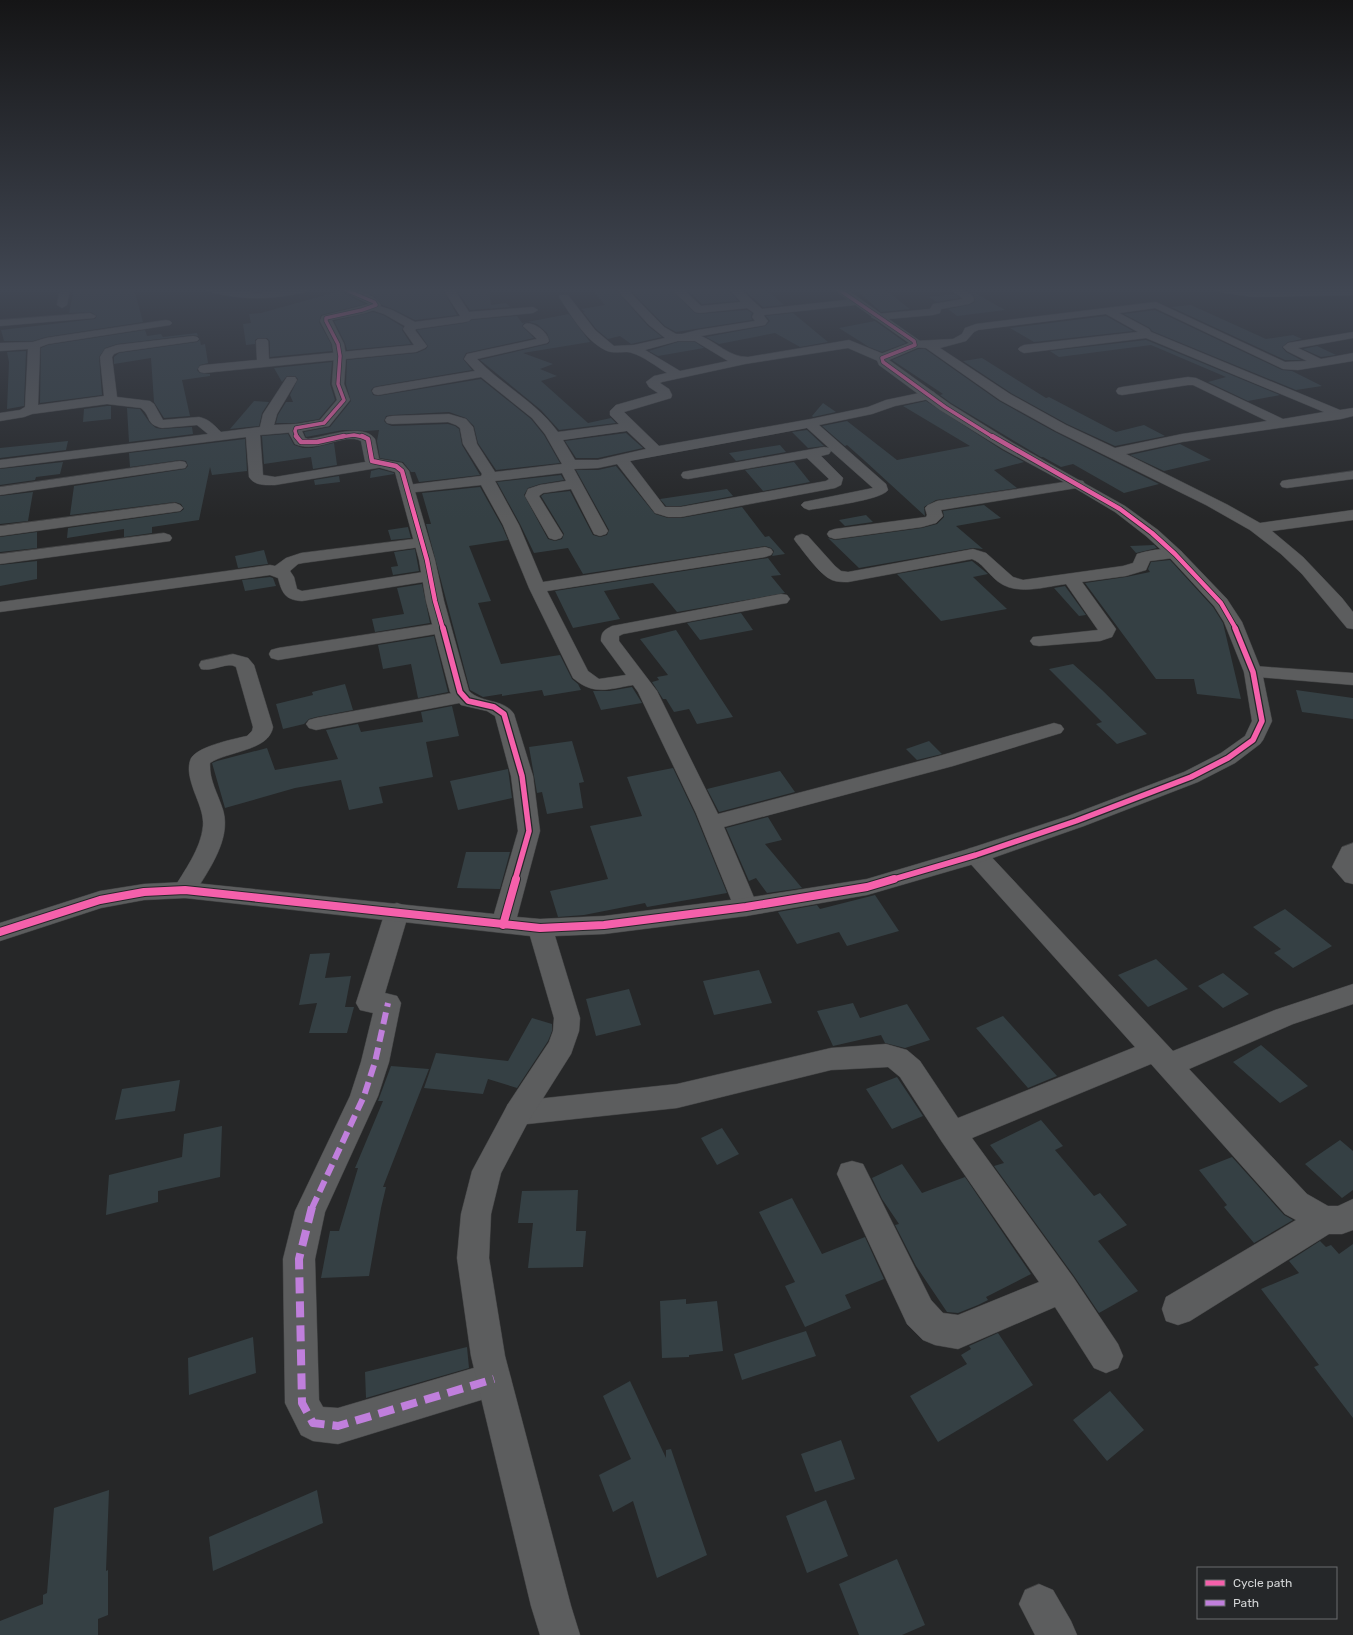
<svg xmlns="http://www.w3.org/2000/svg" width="1353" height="1635" viewBox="0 0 1353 1635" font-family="Rubik,sans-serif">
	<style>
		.building { fill: #354044 }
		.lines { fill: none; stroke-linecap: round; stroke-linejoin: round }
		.minor-casing { stroke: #424344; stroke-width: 1 }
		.tertiary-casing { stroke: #424344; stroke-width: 1 }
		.minor { fill: #5c5d5e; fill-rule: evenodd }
		.tertiary { fill: #5c5d5e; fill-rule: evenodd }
		.quiet-far1 { stroke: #c07fdc; stroke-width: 6; stroke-dasharray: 12 6; stroke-linecap: butt }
		.quiet { stroke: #c07fdc; stroke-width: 8; stroke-dasharray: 16 8; stroke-linecap: butt }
		.cycleway-far3-casing { stroke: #252729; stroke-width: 5 }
		.cycleway-far2-casing { stroke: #252729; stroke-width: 6 }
		.cycleway-far1-casing { stroke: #252729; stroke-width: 8 }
		.cycleway-casing { stroke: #252729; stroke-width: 10 }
		.cycleway-far3 { stroke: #f560ab; stroke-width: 3.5 }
		.cycleway-far2 { stroke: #f560ab; stroke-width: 4.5 }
		.cycleway-far1 { stroke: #f560ab; stroke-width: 5.5 }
		.cycleway { stroke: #f560ab; stroke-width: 8 }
	</style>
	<rect width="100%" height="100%" fill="#262728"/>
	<path class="building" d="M74,289H134L143,322L46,337L33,341H4L1,330L95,319L97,316L91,312L69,313Z
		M358,289H442L457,315L415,320L393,309L382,305L374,296Z
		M456,289H489L491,305L506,303L510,307L470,310Z
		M591,289H615L648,326L662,337L631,344L620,336L608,339L596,329L583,312H585L581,309L605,305Z
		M629,289H670L695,313L699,314L747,310L752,313L751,316L752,320L676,332L665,326Z
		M686,289H728L738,301L702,304Z
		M743,289H765L784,305L763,307Z
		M855,289H884L910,309L881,312Z
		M340,291L365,304L321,315L319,322L331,344L332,351L270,357V341L267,338H258L255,340V344L246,345L243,324L251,323L249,314L261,313Z
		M971,293H975L1005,310L957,316L948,309L969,305L975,302L974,296Z
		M955,294L959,298L937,302L929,297Z
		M1191,305L1266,339L1293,335L1302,339L1288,342L1282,347L1286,352L1301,360H1285L1171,307Z
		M1155,310L1282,370L1292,371L1322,386L1296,390L1152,331L1150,328L1124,314Z
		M373,312L383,315L403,327L402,330L411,344L347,350L345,343L334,321Z
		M793,313L828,342L800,347L775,333L719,344L706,337L765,326L770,321L766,316Z
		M569,314L590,342L523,353L553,364L540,369L557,376L541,381L588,423L611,418L616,423L559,430L541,410L480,360L548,344L550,341L547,333L537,324L529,322L524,323L522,326L534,338L466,353L463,359L472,370L378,386L374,387L371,390L373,395L378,396L481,379L531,419L544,435L560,463L496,470L478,443L474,426L466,418L449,412L392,415L386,416L384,421L387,424L392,426L448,424L455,426L459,429L462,445L480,475L419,482L415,472H411L403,462L380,458L377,441L379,430L366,431L353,430H343L306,437L304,432L330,427L351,401L346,384L347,360L417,353L426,349L428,346L417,330L465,323L472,320L517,316L522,323Z
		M1106,316L1133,331L1034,342L1010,328Z
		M875,321L878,323L906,343L882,352L869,347L839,328Z
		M145,330L147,336L161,334L163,337L197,333L198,336L193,335L117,344L105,348L99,357L102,395L40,403L41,348L48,345Z
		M200,340L201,345L205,344L208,363L200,365L197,370L200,373L210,374V376L182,380L190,416L164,418L154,402L151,358L114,364V357L119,353L197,342Z
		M1146,340L1280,395L1248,401L1208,382L1226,377L1151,345L1059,357L1050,351Z
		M678,342H695L704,348L658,356L649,351Z
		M1317,346L1336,355L1321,357L1303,349Z
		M918,349H925L999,401L1055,432L1159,484L1124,493L1073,464L1061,467L1043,457H1041L951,403L940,395L943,394L892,360Z
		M26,351L24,406L7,409L9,362L7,352Z
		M982,358L1046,398L1049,397L1116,432L1144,425L1165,436L1115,446L1067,424L1011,393L963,361Z
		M332,362L330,384L335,400L319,419L296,423H276L278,415L286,402H293L290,395L298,379L295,376H287L282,382L274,368Z
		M254,401L269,402L262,413L259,426L230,429Z
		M926,401L1002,450L1024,462L994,470L1017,488L936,500L924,507L925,516L865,461L847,445L845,446L822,426L847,421L897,460L970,446L903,406Z
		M823,403L836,412L813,417L812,416Z
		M107,406H111V419L83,422L84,409Z
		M127,408L140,409L150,423L156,428L162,429L192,427L193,434L129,442Z
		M807,430L824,446L808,448L792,432Z
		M626,433L643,448L598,458H576L565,441Z
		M288,434L294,445L303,448H312L334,443L337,465L313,469L311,457L264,464L262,436Z
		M245,439L247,471L212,475L210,467L199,520L152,527V533L124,537V529L67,538L68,528L180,512L184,509L181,504L175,502L70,515L74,486L185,469L188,466L186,461L180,460L130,467L129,453Z
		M68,441L66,450L0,458V448Z
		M1180,444L1211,460L1164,471L1130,455Z
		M780,445L786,452L736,461L729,453Z
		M63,462L60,474L36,477L35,480L0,485V469Z
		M794,462L810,482L763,491L745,470Z
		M616,466L655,514L668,518H681L742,507L765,537L769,536L785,554L772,556L774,551L771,548L765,546L583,574L568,548L534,553L520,524L497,482L561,475L564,480L540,484L528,488L524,495L548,539L555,541L562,539L564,534L541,496L544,494L570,491L593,535L600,537L607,535L609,530L576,470H598Z
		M379,469L394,473V474L370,478L371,471Z
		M339,476L340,482L315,485L314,480Z
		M480,487L502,526L508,540L469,546L491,601L478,603L501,664L560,655L572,679L578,684L581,690L544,696L542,690L502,696V694L483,697L470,690L426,524H431L422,493Z
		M727,489L733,496L681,506H666L660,499Z
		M33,492L28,521L0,524V496Z
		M984,505L1001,518L956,526L983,549L973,548L859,568L828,538L835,540L922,528L937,524L944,517L943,511Z
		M866,515L873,522L845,526L839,520Z
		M408,527L411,538L391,540L388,530Z
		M37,532V548L0,552V537Z
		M1154,545L1157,548L1136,553L1130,546Z
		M415,549L419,571L393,575L391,567L398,566L394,552Z
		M264,550L268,564L238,568L235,556Z
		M768,558L781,575L771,576L785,593L677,612L653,583L604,591L620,619L573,628L555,591Z
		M1170,560L1213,607L1223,623L1241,699L1197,694L1194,679H1156L1085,583L1126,577L1150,572L1148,569L1151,562Z
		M37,561V579L0,586V565Z
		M972,561L988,574L973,577L1007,609L941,621L897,574Z
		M270,577L273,578L276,586L245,591L242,580Z
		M422,584L430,623L375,632L372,619L404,614L397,588Z
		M1065,586L1086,615L1079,616L1054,588Z
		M741,613L753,630L700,640L687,623Z
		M676,630L733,717L697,724L689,709L674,712L666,699H663L652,682L659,680L657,677L668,675L640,639Z
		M434,636L448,692L418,698L411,664L383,669L378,645Z
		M1073,664L1102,690L1147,734L1117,744L1096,724L1102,722L1049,669Z
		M345,684L353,710L316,717L309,719L304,724L283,729L276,704L313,695L312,692Z
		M632,687L642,703L601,710L593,691H609Z
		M1296,690L1353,698V719L1302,712Z
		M452,706L459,736L426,742L433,777L379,787L383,803L349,810L341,780L295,788L225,808L212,763L217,761L267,748L275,770L338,759L326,730L358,724L361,732L423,722L421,712Z
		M572,741L584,782L579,783L583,808L547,814L542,792L537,793L529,747Z
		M929,741L942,754L917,760L906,749Z
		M673,768L695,814L727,893L647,907L645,903L584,915L558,917L550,891L608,879L590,826L642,816L627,777Z
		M508,769L512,798L458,810L450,781Z
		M780,771L795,792L719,812L707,789Z
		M768,817L782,840L765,844L802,888L767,893L756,878L749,881L726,828Z
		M466,852H510L500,889L457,888Z
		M875,895L899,931L847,946L839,932L797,944L778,912L817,905L820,909Z
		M1285,909L1332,946L1293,968L1274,953L1281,949L1253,927Z
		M330,953L325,978L351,976L345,1007H354L347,1033H309L317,1003L299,1005L310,954Z
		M1156,959L1188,989L1148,1007L1118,975Z
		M759,970L772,1003L714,1015L703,981Z
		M1223,973L1249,994L1223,1008L1198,986Z
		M629,989L641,1025L596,1036L586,999Z
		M853,1003L860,1018L907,1004L930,1040L905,1048L885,1043L881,1035L833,1046L817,1011Z
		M1003,1016L1057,1076L1028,1088L976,1028Z
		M532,1018L552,1024V1031L548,1041L517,1088L488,1079L483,1094L424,1088L436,1053L508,1061Z
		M1261,1045L1308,1086L1280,1103L1233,1062Z
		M391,1066L429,1069L383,1187H386L381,1208L369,1276L321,1278L330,1231H339L358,1168H355L383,1101H378Z
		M897,1077L923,1116L892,1129L866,1089Z
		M180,1080L175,1111L115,1120L122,1089Z
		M1041,1120L1063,1146L1055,1150L1094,1196L1100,1193L1127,1225L1098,1241L1138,1291L1099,1313L1074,1276L994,1166L1004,1163L990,1145Z
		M222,1126L220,1177L158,1191V1202L106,1215L109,1175L182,1157L184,1134Z
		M722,1128L739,1154L717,1165L701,1138Z
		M1340,1140L1353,1151V1190L1342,1198L1305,1164Z
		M1232,1157L1284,1215L1293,1220L1254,1243L1224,1207L1227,1205L1199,1170Z
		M902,1164L922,1193L965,1177L1031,1274L986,1297L988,1300L978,1305L958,1313L947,1312L916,1266L895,1225L899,1224L882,1199L872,1178Z
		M578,1190L576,1231H586L583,1267L528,1268L533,1223H518L522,1191Z
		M792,1198L822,1254L865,1237L884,1279L845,1295L851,1308L805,1327L785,1286L795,1282L759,1212Z
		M1320,1241L1326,1247L1331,1245L1339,1254L1353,1244V1418L1314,1367L1319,1365L1261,1289L1299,1273L1289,1261Z
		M686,1299V1304L717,1301L723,1351L689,1355V1357L662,1358L660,1301Z
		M806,1331L816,1356L742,1380L734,1354Z
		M998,1333L1033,1385L938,1442L910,1396L967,1364L961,1355L971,1349L969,1346Z
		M253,1337L256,1373L189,1395L188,1358Z
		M467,1347L469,1368L366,1398L365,1372Z
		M630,1381L666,1458V1450L671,1449L707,1555L657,1578L633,1501L613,1512L599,1475L631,1459L603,1396Z
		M1110,1391L1144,1430L1107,1461L1073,1420Z
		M841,1440L855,1479L815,1492L801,1454Z
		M109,1490L106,1571L108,1570V1615L98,1619V1635H0V1621L43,1604V1595L47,1593L54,1508Z
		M317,1490L323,1523L213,1571L209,1537Z
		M826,1500L848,1556L807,1573L786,1516Z
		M897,1559L925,1625L902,1635H859L839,1584Z"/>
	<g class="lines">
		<g class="minor-casing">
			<path id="minor" d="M60,289H70L67,305L62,308L57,305Z
				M443,289H454L469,312L533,307L538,310L533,313L471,319L469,321L465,322L416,329L415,330L427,346L425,348L416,352L204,373L200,372L198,369L200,366L204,365L257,360L256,341L258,339H266L268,341L269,359L414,345L403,329L405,326L384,314L369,309L368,307L373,304L392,310L415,322L460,316Z
				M616,289H627L664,327L676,334H682L698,330L755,321L752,317L754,313L747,308L699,313L695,312L671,289H683L701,306L741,302L729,289H740L762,309L855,299L859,300L860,302L855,305L764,315V316L768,321L765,325L701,336C718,343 729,357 748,357L849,340L886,355L888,358L886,361H878L848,348L745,364L662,382L660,383L669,389L672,395L671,398L624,412L659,446L811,419L868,407L886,400L929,391L934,392L935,395L934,398L895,406L872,414L819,425L886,484L888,490C882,500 824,507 809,510L804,508L801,505L804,502L873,488L829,449L831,451L829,454L821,456L843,478L841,485L835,488L681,517H668L655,513L617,464L598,468L574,469L608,531L606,534L600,536L594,534L571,489L543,493L539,496L563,535L561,538L555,540L549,538L525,496L528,489L540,485L566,481L562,473L495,481L519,525L543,582L765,547L771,549L773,552L771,555L765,557L547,591L588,671L599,679L626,675L601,641C601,632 604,630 612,626L781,594L787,595L790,599L787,603L781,604L623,634L619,636V641L657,691L718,814L939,756L1054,723L1061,725L1064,729L1061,733L953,766L724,827L758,907L754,913L746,916L738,913L734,907L696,813L638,692L633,685C608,689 594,696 573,678L529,588L503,525L481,485L407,493L402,492L400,489L402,486L407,485L481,476L482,474L463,444L460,428L456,425L448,422L392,424L387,423L385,420L387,417L392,416L449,414L466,419L473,427L477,444L495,472L562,464L545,434L532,418L481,377L378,395L374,394L372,391L374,388L378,387L475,371L464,359L467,354L537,339L523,326L525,324C533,321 548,332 549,341L547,343L477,359C502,385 536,402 558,432L619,424L610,415V411L616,405L658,393L649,387L646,382L654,376L667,373C657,367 643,356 632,353C625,350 615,355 605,350C585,340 571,315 559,297L560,295H568L595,330L614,346L634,345L665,338L649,325ZM678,341H695L728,361L680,371L645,350ZM807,428L829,448L824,447L688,471L683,472L681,475L683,478L688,479L807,458L829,479L826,481L681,507H665L630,461ZM627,431L646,449L598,460H575L563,440Z
				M950,289H963L973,296L974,301L969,304L941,309L940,313L933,315L877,320L871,317L877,314L930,309L933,304L963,299Z
				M1156,302L1285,362L1307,361L1287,351L1283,347L1288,343L1353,332V338L1298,348L1321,359L1353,353V361L1298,370L1283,369L1155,308L1119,313L1149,329L1151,332L1340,410L1353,408V416L1341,419L1182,442L1126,454L1228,505L1260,523L1353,510V520L1272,531L1303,557L1342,598L1353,612V629L1347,628L1302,574L1281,554L1250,530L1206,505L1056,431L1000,400L926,348L911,347L909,345L911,343L915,341L953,339L962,334L965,328L976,324ZM1106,314L1138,332L1024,345L1020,347L1018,349L1020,351L1024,353L1146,338L1324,412L1283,419L1196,378L1188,377L1122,387L1118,388L1116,391L1118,394L1122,395L1188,385H1193L1267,421L1182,434L1115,448L1066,425L1010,394L940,348L966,341L974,332L978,330Z
				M90,313L96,316L94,318L0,326V320Z
				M166,320L170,321L172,323L170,325L48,344L40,347L38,405L104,396L100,357L105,349L117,345L193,336L197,337L199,339L197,341L119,352L114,354L112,357L117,397L150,401L154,404L163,420L199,417C209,419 214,425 221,432L260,427L263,414L287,377H295L297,380L277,414L274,425L296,424L301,425L303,428L301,431L296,432L260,435L263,475L275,477L377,460L382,461L384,464L382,467L377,468L275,485C265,485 255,486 249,477L246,437L0,468V460L208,434L197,425L162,428C145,424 152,417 141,408L107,404L32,414L24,417L0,421V413L20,410L25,407L28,349L0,351V343L33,342L46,338Z
				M180,461L185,462L187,465L185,468L0,495V487Z
				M1353,471V479L1287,488L1282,487L1280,484L1282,481L1287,480Z
				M1078,480L1083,481L1085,484L1083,487L941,510L943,516L936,523L922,527L835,539L829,537L827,534L829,531L835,529L926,517L927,515L925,508L928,505L937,501Z
				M175,503L180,505L183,508L180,511L0,536V526Z
				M164,533L170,535L172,538L170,541L0,564V554Z
				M802,534L808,536L835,566L841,571L848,572L973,549L986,553L1013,577L1023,580L1123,566L1133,563L1137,554C1150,550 1168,547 1181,551L1183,554L1181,557L1150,561L1146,570L1126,576L1082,582L1116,629L1112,637L1100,641L1039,646L1033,645L1030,641L1033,637L1098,630L1066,584C1043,587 1014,597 995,579C987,572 982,563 972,559L848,582C843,582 837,582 832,580C820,575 805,553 796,542L794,539L796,536Z
				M422,538L428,540L430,543L428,546L303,563L298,564L290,571L294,577L297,589L302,591L430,571L436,572L438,576L436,580L302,601C285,600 282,593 278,578L270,575L0,612V602L270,565L275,566L286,558L301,553Z
				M442,623L448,624L451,628L448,632L278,660L271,658L269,654L271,650L278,648Z
				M233,654L248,658L254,665L273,727C269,751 228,751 210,763C209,780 218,794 223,810C232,840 207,872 193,896L185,898L177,896L173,890C184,871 201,849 203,826C204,814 198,802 194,791C191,782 187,771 190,761C193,747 234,739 247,736L252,731L253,727L236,667C228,661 213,672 201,669L199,665L201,661Z
				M1253,666L1353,673V685L1246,676L1244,672L1246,668Z
				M463,691L470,693L473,697L470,701L316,730L309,728L306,724L309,720L316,718Z
				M1353,843V884L1345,882L1332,867L1342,847Z
				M976,847L984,849L1173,1051L1275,1010L1353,984V1004L1293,1024L1189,1069L1307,1194L1328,1206H1338L1353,1199V1230L1342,1234H1329L1190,1321L1178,1325L1166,1321L1162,1309L1166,1297L1296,1220L1285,1214L1151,1064L972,1138L1073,1277L1118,1344L1123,1356L1118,1368L1106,1373L1094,1368L1055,1307L958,1349L935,1345L923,1340L907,1324L837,1174L841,1164L852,1161L863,1164L931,1300L943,1313L958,1315L1039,1282L942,1142L900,1077L888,1067L831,1070L677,1108L518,1125L508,1122L504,1113L508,1104L518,1101L677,1084L831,1048L886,1044L907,1050L920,1061L958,1118L1135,1047L968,861L965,855L968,849Z
				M397,903L406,906L409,912L385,993L397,996L401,1003L389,1062L378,1096L325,1212L315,1259L319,1400L323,1407L338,1408L494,1362L506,1367L511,1379L506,1391L494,1396L338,1444L313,1441L301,1435L285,1403L283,1259L295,1211L350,1096L361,1062L373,1013L360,1010L356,1003L385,912L388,906Z
				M1039,1584L1053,1590L1071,1621L1077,1635H1035L1019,1604L1025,1590Z"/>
		</g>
		<g class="tertiary-casing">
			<path id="tertiary" d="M206,289L258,293L289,289H310L309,291C274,300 242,301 207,291Z
				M339,289C353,289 373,292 381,305C374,314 343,317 332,320L344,344L346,356L344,384L350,400L329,426L302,431L305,438L308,439C325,437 363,422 375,439L379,459L402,463L409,471L435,560L444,601L469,691C482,704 503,698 514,714L533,776L540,831L517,917L540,919L604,916L746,898L867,879L968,849L1068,816L1184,772L1221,753L1245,736L1252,721L1244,672L1224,622L1214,606L1169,557L1146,536L1115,512L1073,487L1003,449L940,410L879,365L876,358L878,355L909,343L833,289H846L920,341L921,345L919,347L889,360L950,404L1013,443L1125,506L1158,530L1181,551L1227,599L1242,622L1262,672L1272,721L1263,740L1260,744L1235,763L1198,782L1084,826L984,861L867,895L746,916L604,934L555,936L580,1018L579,1031L571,1054L528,1122L501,1173L491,1214L489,1258L505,1356L571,1606L580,1635H540L531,1606L471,1356L457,1258L461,1214L472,1171L508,1104L549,1042L553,1031L554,1018L530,936L185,898L144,900L101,908L0,941V923L100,891L144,884L185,882L494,914L518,831L511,776L495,716L487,711L461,705L450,692L426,601L419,560L395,472L367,464L365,461L361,441C344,432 317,454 295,444L289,433L291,425L320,420L337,400L332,384L334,356L332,344L320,321L322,316L369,304Z
				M1214,289L1253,291L1353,289V295L1253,297L1219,292Z"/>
		</g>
		<use href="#minor" class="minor"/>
		<use href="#tertiary" class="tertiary"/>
		<path class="quiet-far1" d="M312,1208L364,1096L375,1062L388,1003"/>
		<path class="quiet" d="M312,1207L299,1259L302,1403L313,1423L338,1426L494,1379"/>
		<g class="cycleway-far3-casing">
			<path id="cycleway-far3" d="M838,289L914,341L915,345L882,358L883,362L945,407L993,437
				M297,437L295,431L296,428L324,423L344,400L338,384L340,356L338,344L326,321V318L362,310L376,305L374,302L344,289
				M340,437L354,435L364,437"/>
		</g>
		<g class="cycleway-far2-casing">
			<path id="cycleway-far2" d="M296,436L301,442H317L344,436
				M362,436L368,439L372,461L396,466L402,471L427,560L435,601L443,629
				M992,436L1120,509L1152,533L1175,554L1221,603L1236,629"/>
		</g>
		<g class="cycleway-far1-casing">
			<path id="cycleway-far1" d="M443,628L460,692L468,701L494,707L504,714L522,776L529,831L515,880
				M891,880L976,855L1076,821L1191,777L1228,758L1253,740L1262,721L1253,672L1235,628"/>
		</g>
		<g class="cycleway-casing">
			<path id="cycleway" d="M503,925L516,879
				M0,932L100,900L144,892L185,890L540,928L604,925L746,907L867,887L894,879"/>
		</g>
		<use href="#cycleway-far3" class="cycleway-far3"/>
		<use href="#cycleway-far2" class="cycleway-far2"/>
		<use href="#cycleway-far1" class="cycleway-far1"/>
		<use href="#cycleway" class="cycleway"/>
	</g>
	<linearGradient id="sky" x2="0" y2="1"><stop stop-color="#151516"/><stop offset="0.56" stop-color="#414753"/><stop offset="1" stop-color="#414753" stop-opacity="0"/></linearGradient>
	<rect width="1353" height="518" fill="url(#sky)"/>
	<rect x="1197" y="1567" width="140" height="52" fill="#252729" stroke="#6a6c6e"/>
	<rect x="1205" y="1580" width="20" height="6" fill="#f560ab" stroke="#6a6c6e"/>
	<text x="1233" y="1587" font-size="12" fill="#d2d4d5">Cycle path</text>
	<rect x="1205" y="1600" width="20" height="6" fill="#c07fdc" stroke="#6a6c6e"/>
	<text x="1233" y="1607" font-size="12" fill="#d2d4d5">Path</text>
</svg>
